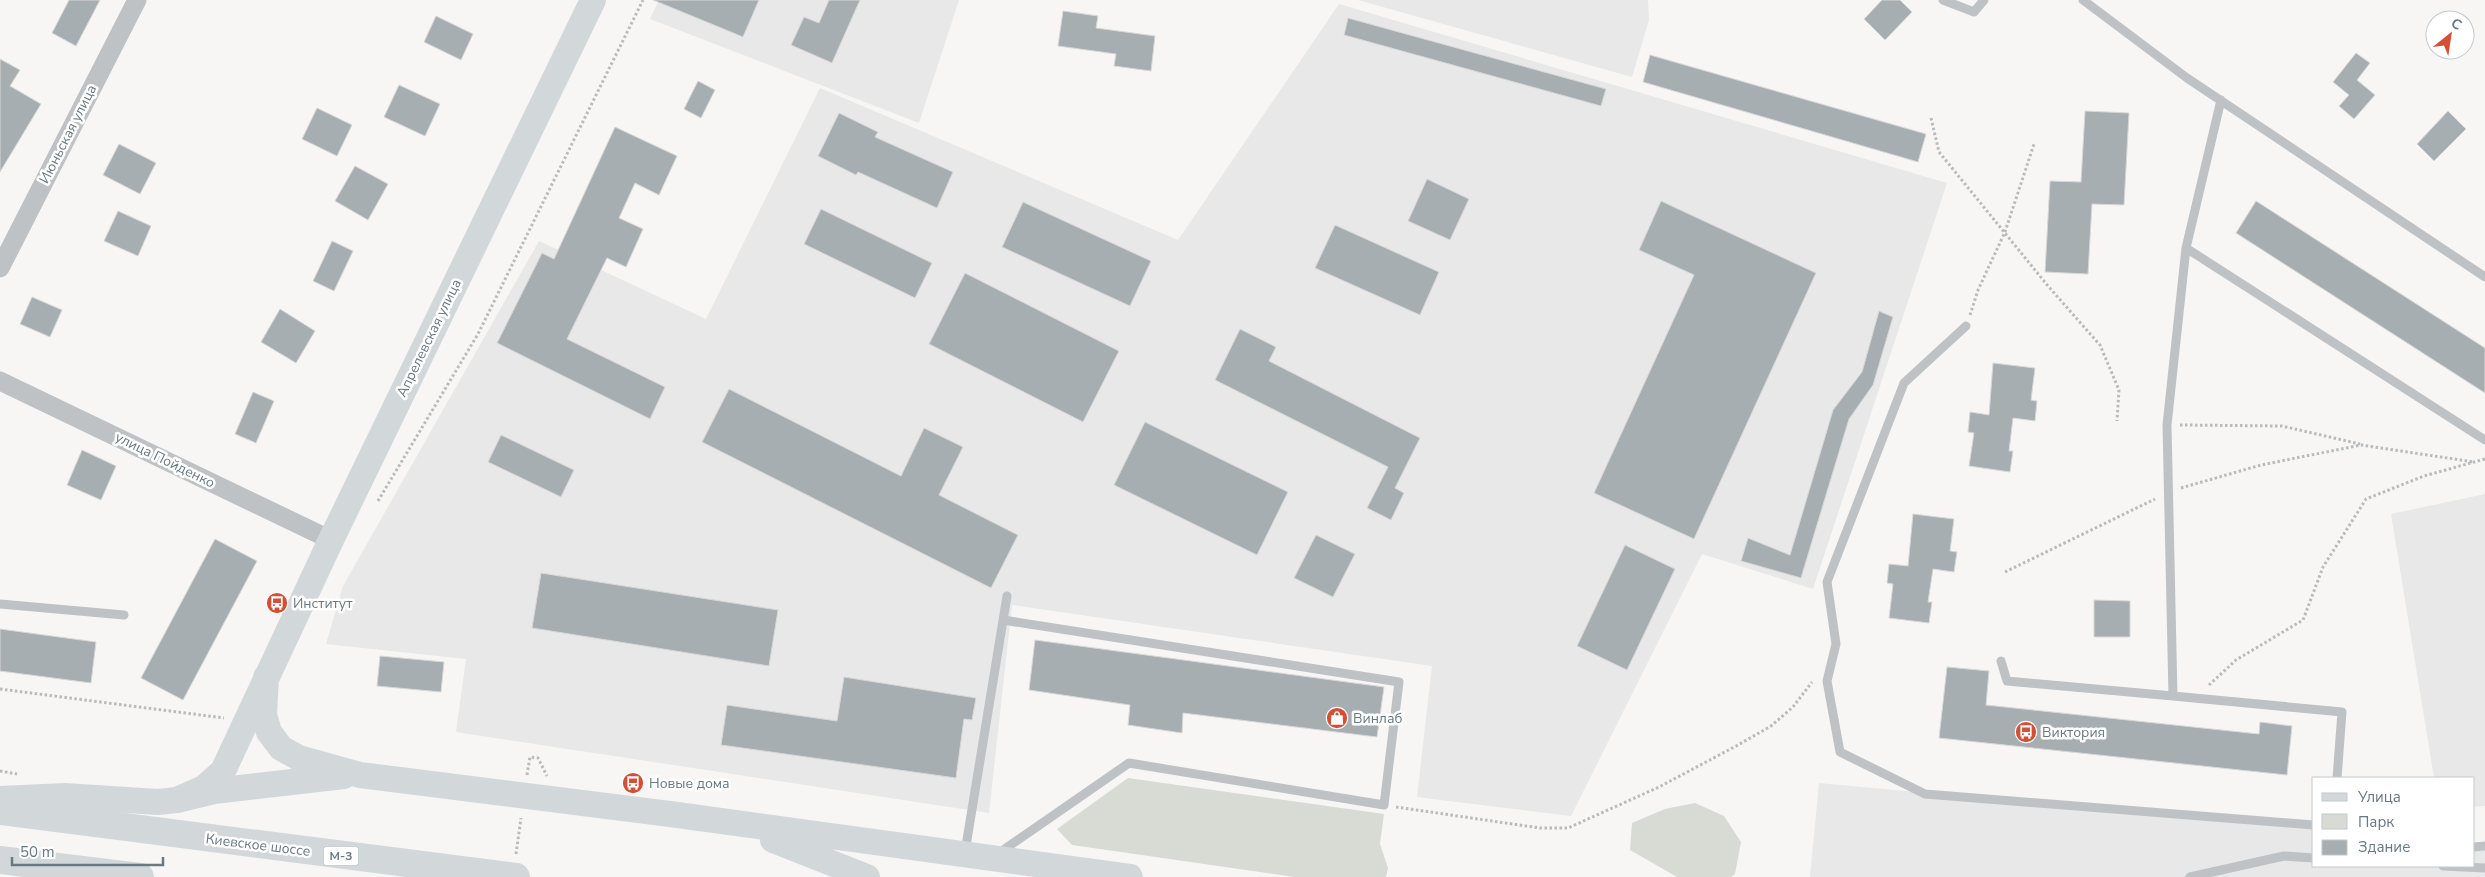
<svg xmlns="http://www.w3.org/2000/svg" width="2485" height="877" viewBox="0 0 2485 877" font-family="'Nunito Sans',sans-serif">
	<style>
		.built { fill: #e7e8e7 }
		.green { fill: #d7dbd3 }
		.building { fill: #a6aeb2; stroke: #d8d8d6 }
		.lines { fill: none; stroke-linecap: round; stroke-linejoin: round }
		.path { stroke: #b8bbbd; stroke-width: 3; stroke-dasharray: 2.5 2.5; stroke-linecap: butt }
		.lane { stroke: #bec2c5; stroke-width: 9 }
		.street { stroke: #bec2c5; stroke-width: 19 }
		.secondary { stroke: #d2d8da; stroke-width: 26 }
		.highway { stroke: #d2d8da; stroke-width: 28 }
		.labels { text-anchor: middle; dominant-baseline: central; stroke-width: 5; stroke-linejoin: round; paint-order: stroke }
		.shield { fill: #fff; stroke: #95a1a8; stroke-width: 1 }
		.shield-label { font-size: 12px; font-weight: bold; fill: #687982 }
		.street-label { font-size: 14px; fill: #687982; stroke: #fff }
		.poi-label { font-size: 14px; fill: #687982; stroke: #fff; text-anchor: start }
	</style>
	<rect width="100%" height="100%" fill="#f7f6f4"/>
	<path class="built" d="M659,0H959L919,123L650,19Z
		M1358,0H1648L1649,20L1632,77Z
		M1339,4L1947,183L1813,589L1702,554L1571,816L1417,797L1432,666L1012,605L989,813L456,732L466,659L326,644L343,586L539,241L706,319L820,88L1178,240Z
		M2485,494V806L2474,807V778H2434L2391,514Z
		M1819,783L2314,829V866H2474V844L2485,845V877H1810Z"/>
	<path class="green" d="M1128,778L1384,814L1380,844L1388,868L1386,877H1295L1072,845L1057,829Z
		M1695,803L1724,816L1741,842L1735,874L1731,877H1677L1630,850L1632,823L1665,809Z"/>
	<path class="building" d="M69,0H100L76,46L52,33Z
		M653,0H759L743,37Z
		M829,0H860L832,63L791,45L804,17L819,23Z
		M1882,0H1900L1912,12L1885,40L1864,19Z
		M1063,11L1098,16L1096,28L1155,36L1151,71L1114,66L1116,54L1058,46Z
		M436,16L473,34L461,60L424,42Z
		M1348,18L1606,89L1601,106L1344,35Z
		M2356,53L2370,63L2357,80L2375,95L2354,119L2339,106L2349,95L2333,82Z
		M1650,55L1926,134L1918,162L1643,82Z
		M0,59L20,70L10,86L41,104L0,172Z
		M698,81L715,90L701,118L684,109Z
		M399,85L440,104L425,136L384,117Z
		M317,108L352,125L337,156L302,139Z
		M2085,111L2129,113L2124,205L2092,204L2088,274L2045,272L2050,181L2081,182Z
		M2448,111L2466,129L2434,161L2417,144Z
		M839,113L878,132L875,137L953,172L937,208L858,172L856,175L818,156Z
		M615,127L677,156L659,195L635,183L619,218L643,229L626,267L607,258L567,339L665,387L650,419L497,343L542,253L554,259Z
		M119,144L156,163L140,194L103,175Z
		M355,166L388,184L368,220L335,201Z
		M1427,179L1469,199L1450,240L1408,221Z
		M1661,201L1816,273L1694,539L1594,493L1694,275L1639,250Z
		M2256,201L2485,348V393L2236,233Z
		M1023,202L1151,261L1130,306L1002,247Z
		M821,209L932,263L915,298L804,244Z
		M118,211L151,226L138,256L104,241Z
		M1335,225L1439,272L1420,315L1315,268Z
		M332,241L353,251L334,291L313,281Z
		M965,273L1119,351L1083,422L929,344Z
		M32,297L62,310L50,337L20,324Z
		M280,309L315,331L296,363L261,342Z
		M1879,311L1893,317L1873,385L1849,419L1801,578L1741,561L1748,538L1790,555L1833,410L1862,372Z
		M1240,329L1276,347L1269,361L1420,438L1395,488L1404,493L1391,520L1367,508L1388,467L1215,380Z
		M1993,363L2035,368L2031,400L2037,401L2035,421L2013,418L2009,451H2013L2010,472L1969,466L1974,433L1968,432L1970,412L1989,415Z
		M729,389L901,476L924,428L963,447L939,495L1018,535L991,588L702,442Z
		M253,392L274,401L256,443L235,434Z
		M1145,422L1288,492L1257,555L1114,485Z
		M501,435L574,470L561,497L488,462Z
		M82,450L116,466L101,500L67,485Z
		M1913,514L1954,519L1950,551L1957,552L1954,572L1933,569L1928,602H1932L1929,623L1889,618L1893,584L1887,583L1889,564L1908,566Z
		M1316,535L1355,554L1333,597L1294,578Z
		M215,539L257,561L183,700L141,678Z
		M1625,545L1675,569L1627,670L1577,646Z
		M541,573L778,610L769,666L532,628Z
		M2094,600L2130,601V637H2094Z
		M0,629L96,642L91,683L0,671Z
		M1035,640L1384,687L1377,737L1183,713L1182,733L1128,725L1130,705L1029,690Z
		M380,656L444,662L441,692L377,686Z
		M1947,667L1989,671L1986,705L2259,734L2260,722L2292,726L2287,775L1939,738Z
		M844,677L976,698L972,720L964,719L956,778L721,745L727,705L837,721Z"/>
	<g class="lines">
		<path class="path" d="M1931,118L1939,152L2048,286L2100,345L2119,390L2117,421
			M1970,315L1978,290L2005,232L2034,144
			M2180,425L2282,426L2360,444
			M2181,488L2261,465L2361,445L2474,462
			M378,501L478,334L643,0
			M2005,572L2155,499
			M2209,685L2236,660L2303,620L2323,567L2366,499L2424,476L2485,459
			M0,689L224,718
			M0,771L17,774
			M527,775L530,757L538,758L547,776
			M1396,807L1540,828H1568L1659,787L1738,745L1771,726L1793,707L1812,682
			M516,854L521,818"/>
		<path class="lane" d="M1943,0L1974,12L1984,0
			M2083,0L2187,78L2485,277
			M2221,100L2186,248L2167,425L2173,696L2342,712L2337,778
			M2186,248L2485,440
			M1966,326L1904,383L1827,582L1836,644L1827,681L1840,752L1925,794L2314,825
			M0,604L124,615
			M2001,661L2007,681L2173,696
			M2474,847L2485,846
			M965,852L1007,596
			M999,853L1129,763L1384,805L1399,682L1003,620
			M2443,866L2485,868
			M2190,877L2284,856L2314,858"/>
		<path class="street" d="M0,268L137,0
			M0,381L331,540"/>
		<path class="secondary" d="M266,677L264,715L269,732L281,748L299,758L360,775L670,814L1130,877
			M0,799L65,796L158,802L177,800L214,791L344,776
			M177,800L204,788L223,771L331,540L593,0
			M773,840L867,877"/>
		<path class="highway" d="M0,811L516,877
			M0,860L140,877"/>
	</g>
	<defs>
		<g id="bus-disc" transform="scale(1.125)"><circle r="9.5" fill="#d54f36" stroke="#fff"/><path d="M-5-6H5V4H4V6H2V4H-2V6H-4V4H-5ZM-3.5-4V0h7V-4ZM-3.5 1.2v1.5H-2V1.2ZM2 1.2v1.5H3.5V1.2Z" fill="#fff"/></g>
		<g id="shop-disc" transform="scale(1.125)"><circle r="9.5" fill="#d54f36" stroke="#fff"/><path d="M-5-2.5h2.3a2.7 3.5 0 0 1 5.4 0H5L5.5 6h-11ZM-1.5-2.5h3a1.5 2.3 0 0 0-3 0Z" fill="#fff"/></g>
	</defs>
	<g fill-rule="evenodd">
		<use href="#bus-disc" x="277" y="603"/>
		<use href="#shop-disc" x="1337" y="718"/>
		<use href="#bus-disc" x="2026" y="732"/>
		<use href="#bus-disc" x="633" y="783"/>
	</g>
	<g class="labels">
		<rect class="shield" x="323.5" y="846.5" width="35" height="19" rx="4"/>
		<g class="shield-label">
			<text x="341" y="856">М-3</text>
		</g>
		<g class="street-label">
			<text transform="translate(68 134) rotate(-63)">Июньская улица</text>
			<text transform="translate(429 338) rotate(-64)">Апрелевская улица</text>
			<text transform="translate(165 460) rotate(26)">улица Пойденко</text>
			<text transform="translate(258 845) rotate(7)">Киевское шоссе</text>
		</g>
		<g class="poi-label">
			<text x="293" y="603">Институт</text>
			<text x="1353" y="718">Винлаб</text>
			<text x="2042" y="732">Виктория</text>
			<text x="649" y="783">Новые дома</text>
		</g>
	</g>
	<rect x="2312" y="777" width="162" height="90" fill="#ffffff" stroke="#c3c9cd"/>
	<rect x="2322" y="793" width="25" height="8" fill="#d2d8da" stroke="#c3c9cd"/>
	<text x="2358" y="802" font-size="15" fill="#687982">Улица</text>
	<rect x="2322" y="814" width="25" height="15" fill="#d7dbd3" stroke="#c3c9cd"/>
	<text x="2358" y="827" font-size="15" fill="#687982">Парк</text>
	<rect x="2322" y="840" width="25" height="15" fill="#a6aeb2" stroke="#c3c9cd"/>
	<text x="2358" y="852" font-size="15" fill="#687982">Здание</text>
	<g transform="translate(2450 35) rotate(30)"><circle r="24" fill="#ffffff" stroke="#c3c9cd"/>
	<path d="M0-4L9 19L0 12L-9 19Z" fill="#d54f36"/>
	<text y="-8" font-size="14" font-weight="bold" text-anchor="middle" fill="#687982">С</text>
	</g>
	<path d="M12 857v8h151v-8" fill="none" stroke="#687982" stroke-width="2.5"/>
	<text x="20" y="857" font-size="15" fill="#687982" stroke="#ffffff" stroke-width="4" paint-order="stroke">50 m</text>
</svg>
